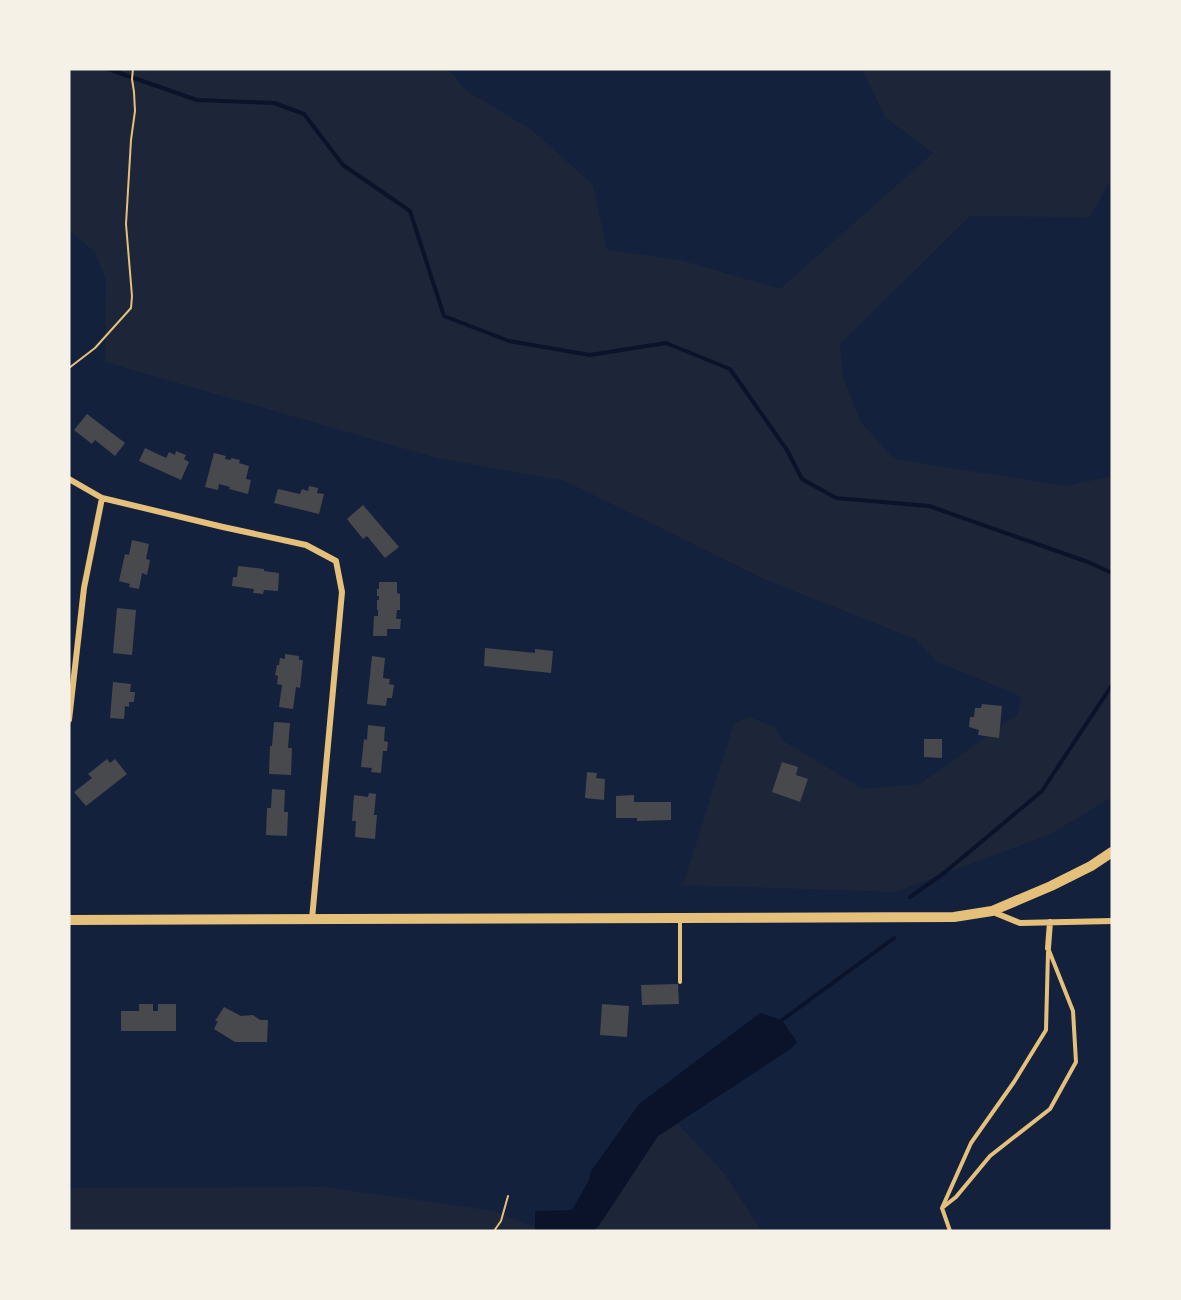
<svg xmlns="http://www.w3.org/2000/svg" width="1181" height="1300" viewBox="0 0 1181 1300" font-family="Montserrat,sans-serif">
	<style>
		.green { fill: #1d2539 }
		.water { fill: #0b132b }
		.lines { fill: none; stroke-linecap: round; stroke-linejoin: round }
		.stream { stroke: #0b132b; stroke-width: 4 }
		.building { fill: #48494c }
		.path { stroke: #e5c07b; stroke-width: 2 }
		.service { stroke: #e5c07b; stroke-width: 4 }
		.minor { stroke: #e5c07b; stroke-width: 6 }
		.secondary { stroke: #e5c07b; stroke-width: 10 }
	</style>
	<rect width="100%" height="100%" fill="#14213d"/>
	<path class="green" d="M69,69H448L467,91L532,130L593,185L607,250L680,260L780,289L933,153L885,117L862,69H1112V184H1108L1090,217L970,216L840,344L843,377L860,421L894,459L1065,486L1112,476V797L1051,834L895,892L683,885L734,723L750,717L776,728L782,740L863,789L920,784L1017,715L1022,697L938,662L915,639L766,580L565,481L437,458L105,362L106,280L95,252L69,231Z
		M678,1124L723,1172L762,1231H593L598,1227L658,1136Z
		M324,1187L495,1211L536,1228L535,1231H69V1188Z"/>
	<path class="water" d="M760,1013L782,1020L797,1042L792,1048L658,1136L598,1227L592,1231H535V1211L572,1210L589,1180L591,1171L639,1104Z"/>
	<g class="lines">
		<path class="stream" d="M108,69L197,100L274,103L304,114L343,165L410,211L444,316L509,341L590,355L666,343L730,369L787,450L802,479L836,498L929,506L1088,562L1112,573
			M910,897L944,873L1042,791L1112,685
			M782,1020L894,938"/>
	</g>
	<path class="building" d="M87,414L125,443L115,456L95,440L92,444L74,430Z
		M145,448L166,458L169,452L175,455L176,451L186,455L184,459L189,462L181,480L139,461Z
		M214,453L226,456L225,459L231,460V458L240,460L239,463L249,466L246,479L251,480L248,494L229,489L230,487L219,484L218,490L205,487Z
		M309,486L318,488L317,493L324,494L319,514L274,503L278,489L300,494L302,489L308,491Z
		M363,505L399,547L385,558L367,536L363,539L347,519Z
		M132,540L149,544L146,559L150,560L147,575L142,573L139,589L129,587L130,584L119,581L125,554L129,555Z
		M238,566L264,569V571L279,573L278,591L264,590L263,594L253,593L254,589L232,586L233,577H237Z
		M379,582H397V593L400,594V610H397L396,619H401L400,629H387V636H373L374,616H378V610H377V600H379V596H377V589H379Z
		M117,608L136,610L132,655L113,653Z
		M485,648L535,653V649L553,651L551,673L484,666Z
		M285,654L299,656V660H303L300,688L296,687L293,709L279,707L282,685L277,684L278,676L275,675L277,665H279L280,658L285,659Z
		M372,656L385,658L383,678L390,679L389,684L394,685L392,698H387L386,706L367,704Z
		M113,682L131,684L130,692H135L134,702H129V707L125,706L124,719L110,718Z
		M982,704L1002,706L999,738L978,735L979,730L969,727L970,717H974L975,708H981Z
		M274,722L290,723L288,748H292L291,775L269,774L270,746H272Z
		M368,725L385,727L384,741L388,742L387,751H383L381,773L371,772L372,768L361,767L364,739L367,740Z
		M924,739H942V758L924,757Z
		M107,759L110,763L115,759L127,774L86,806L74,792L92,778L88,774Z
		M782,762L798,767L796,775L808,779L800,802L772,792Z
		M587,772L597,773L596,778L605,779L604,800L585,798Z
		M272,789L285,790L284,812H288L287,836L266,835L267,808H271Z
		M369,793L376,794L374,815H377L375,839L355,837L356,821H352L354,795L368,797Z
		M634,795V802H671V820L637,821V818H616V796Z
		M678,984L679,1004L642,1005L641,985Z
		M139,1004H153V1011H158V1004H176V1031H121V1011H139Z
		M602,1004L629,1006L627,1037L600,1035Z
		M224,1007L241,1016L253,1015L260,1020H268L267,1042H235L214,1029L218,1021H215Z"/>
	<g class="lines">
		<path class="path" d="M69,368L95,348L131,308L132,296L126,224L131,140L135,111L134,92L132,79L133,69
			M494,1231L501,1221L508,1196"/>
		<path class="service" d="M680,918V982
			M942,1208L956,1197L990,1156L1050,1109L1076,1062L1073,1011L1048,948
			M950,1231L942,1208L971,1143L1014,1082L1046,1030L1048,952"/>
		<path class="minor" d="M69,479L102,498L223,527L306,545L336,561L342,592L312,919
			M69,720L84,588L102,498
			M993,912L1020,923L1112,921
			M1048,948L1050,922"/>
		<path class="secondary" d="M69,920L954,917L992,911L1051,886L1091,866L1112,852"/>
	</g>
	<rect width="1181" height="1300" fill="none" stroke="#f6f1e7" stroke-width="141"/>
</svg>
